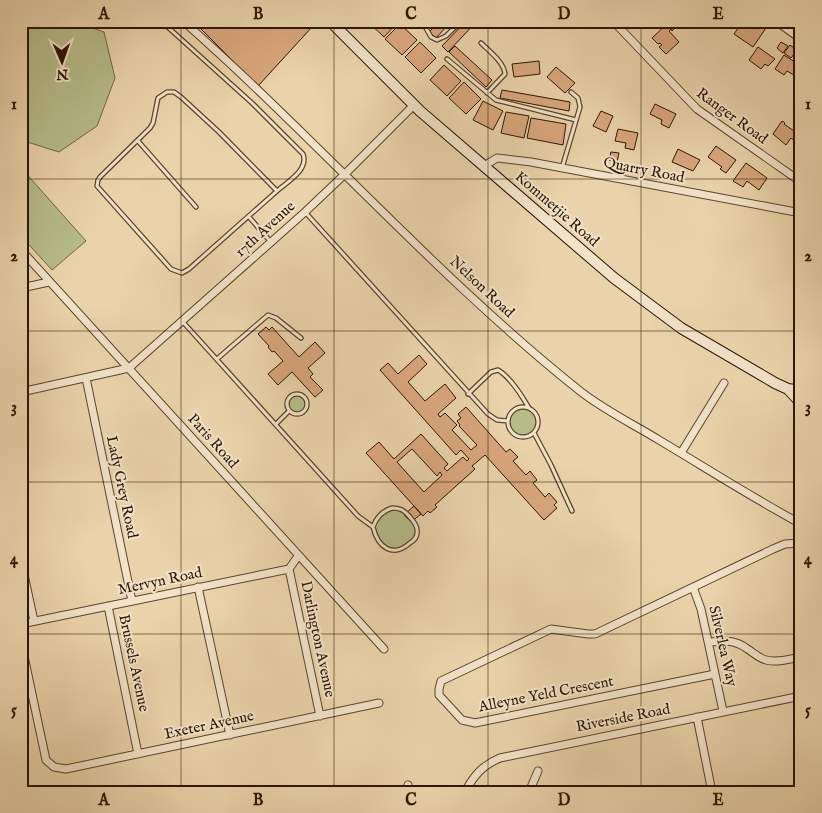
<svg xmlns="http://www.w3.org/2000/svg" width="822" height="813" viewBox="0 0 822 813" font-family="'IM FELL English',serif">
	<style>
		.green { fill: #b6bc88; stroke: #706844 }
		.building { fill: #d9a77d; stroke: #2a1500; fill-rule: evenodd }
		.lines { fill: none; stroke-linecap: round; stroke-linejoin: round }
		.lane-casing { stroke: #5a442a; stroke-width: 5.5 }
		.street-casing { stroke: #5a442a; stroke-width: 9 }
		.secondary-casing { stroke: #2a1500; stroke-width: 12 }
		.lane { stroke: #f1e2c8; stroke-width: 3 }
		.street { stroke: #f1e2c8; stroke-width: 7 }
		.secondary { stroke: #f1e2c8; stroke-width: 10 }
		.grid { fill: none; stroke: #2a1500; stroke-width: 1; stroke-opacity: 0.55 }
		.labels { text-anchor: middle; dominant-baseline: central; stroke-width: 4; stroke-linejoin: round; paint-order: stroke }
		.street-label { font-size: 15px; fill: #2a1500; stroke: #f1e2c8 }
		.neatline { fill: none; stroke: #2a1500; stroke-width: 2 }
		.grid-label { font-size: 16px; text-anchor: middle; font-weight: bold; fill: #2a1500 }
	</style>
	<rect width="100%" height="100%" fill="#ead3aa"/>
	<filter id="stains"><feTurbulence type="fractalNoise" baseFrequency=".004" numOctaves="4"/><feColorMatrix values="0 0 0 0 .2 0 0 0 0 .09 0 0 0 0 .02 0 0 0 .5 -.17"/></filter>
	<radialGradient id="worn" r=".72"><stop offset=".6" stop-color="#630" stop-opacity="0"/><stop offset="1" stop-color="#630" stop-opacity=".3"/></radialGradient>
	<path class="green" d="M21,21H73L104,32L115,78L97,126L59,152L21,140Z
		M23,170L86,241L52,270L21,236V172Z
		M287 404a10 10 0 1 1 20 0a10 10 0 1 1-20 0Z
		M508 422a15 15 0 1 1 30 0a15 15 0 1 1-30 0Z
		M392,508L404,510L417,529C404,574 364,536 376,519C379,515 387,511 392,508Z"/>
	<path class="building" d="M193,21H307L312,27L258,86Z
		M367,21H398V22L384,37Z
		M440,21H443L447,26L436,38L429,32Z
		M466,21H477L448,52L442,46Z
		M670,21H679L680,23L672,31L671,29L669,31L679,42L666,54L659,47L662,45L660,43L658,44L652,38Z
		M743,21L754,29L758,22L766,28L753,47L734,34Z
		M400,24L417,40L402,55L385,39Z
		M420,42L436,58L421,73L405,57Z
		M781,42L788,46L783,53L777,48Z
		M790,45L797,50L791,58L784,53Z
		M455,46L492,80L486,87L449,52Z
		M758,47L775,59L768,66L765,64L761,69L749,60Z
		M784,55L801,66L799,72L797,71L794,75L787,71L784,75L775,69Z
		M539,61L540,74L514,77L512,64Z
		M444,65L461,81L447,96L430,80Z
		M556,67L575,83L565,93L547,77Z
		M464,82L481,99L466,114L449,98Z
		M502,90L570,102L569,111L500,98Z
		M483,101L503,111L493,130L473,120Z
		M655,104L676,114L669,128L661,124L662,120L650,114Z
		M601,111L613,116L606,132L593,126Z
		M506,112L529,116L524,138L501,133Z
		M531,118L566,124L563,145L527,138Z
		M782,121L785,123L784,124L794,131L795,130L801,133V136L796,142L791,138L786,145L773,134Z
		M618,129L638,133L634,150L625,148L626,143L615,141Z
		M716,146L736,160L726,173L720,169L722,167L708,157Z
		M678,149L700,160L693,171L672,162Z
		M611,152L619,153L617,162L609,160Z
		M746,163L767,178L759,190L747,181L743,187L733,181Z
		M266,327L269,330L272,327L299,357L315,342L325,353L308,368L313,374L310,377L323,390L315,397L292,372L278,385L268,374L283,361L274,351L272,352L268,347L269,346L258,334Z
		M419,355L427,364L408,382L425,401L445,384L456,398L438,414L440,417L445,413L457,425L452,430L471,450L477,445L459,426L460,425L457,421L461,418L458,414L466,407L506,452L510,449L518,457L513,461L526,475L530,471L537,480L533,483L545,497L549,493L557,502L554,505L557,508L544,520L485,455L472,466L475,469L435,505L437,507L430,513L428,511L423,516L366,453L379,442L394,459L421,434L448,464L444,468L447,471L463,457L467,461L469,459L461,450L456,455L380,370L388,363L398,374ZM412,449L437,476L440,472L442,475L424,492L397,462Z
		M414,506L421,514L411,522L404,515Z"/>
	<g class="lines">
		<g class="lane-casing">
			<path id="lane" d="M161,21L252,103L303,154C309,170 287,182 277,191
				M422,21L431,37L437,40L446,36L461,21
				M481,43C489,51 504,62 505,74L487,93
				M447,59L496,100L576,120
				M167,92H174L181,97L219,132L277,191L189,269L182,273L171,269L97,186L98,180L100,177L150,128L153,123L158,98Z
				M138,141L196,207
				M562,168L580,107L578,98L571,92
				M305,212L488,414L497,420L508,421
				M249,217L270,241
				M183,322L358,516L373,527
				M217,359L268,315L276,318L301,338
				M287 404a10 10 0 1 1 20 0a10 10 0 1 1-20 0Z
				M468,394L491,372L498,370C509,376 522,396 529,408
				M508 422a15 15 0 1 1 30 0a15 15 0 1 1-30 0Z
				M276,424L289,411
				M534,433L551,465L572,511
				M392,508C400,508 404,510 409,516C412,520 417,524 417,530C418,536 415,540 410,543C393,558 378,548 373,527C376,518 382,511 392,508Z"/>
		</g>
		<g class="street-casing">
			<path id="street" d="M183,21C319,141 438,278 580,391C604,410 633,424 659,440C706,468 753,498 801,524
				M613,21L697,109L801,182
				M776,21L801,39
				M484,166L497,158L531,162L801,213
				M21,250L384,649
				M21,288L49,282
				M86,378L132,601
				M21,392L129,368L305,212L344,175L414,105
				M681,453L724,383
				M21,561L34,621
				M289,569L320,716
				M198,587L230,735
				M693,587L701,609L723,711
				M108,606L138,754
				M21,624L289,569L298,556
				M21,642L46,760L54,767L66,769L379,703
				M709,642C723,641 734,639 746,648C753,652 758,658 766,660C778,663 789,659 801,657
				M715,674L475,723L462,720L439,695V689L441,681L551,629L588,634H595L773,549L785,544L801,543
				M697,717L712,792
				M405,792L408,785
				M465,792C474,775 483,765 500,758L801,696
				M529,792L538,771"/>
		</g>
		<g class="secondary-casing">
			<path id="secondary" d="M330,21L420,111L614,278L681,328L775,383L788,389L801,391
				M788,389L801,403"/>
		</g>
		<use href="#lane" class="lane"/>
		<use href="#street" class="street"/>
		<use href="#secondary" class="secondary"/>
	</g>
	<path class="grid" d="M181,21V792M334,21V792M488,21V792M641,21V792M21,179H801M21,331H801M21,482H801M21,634H801"/>
	<g class="labels">
		<g class="street-label">
			<text transform="translate(732 116) rotate(36)">Ranger Road</text>
			<text transform="translate(644 170) rotate(11)">Quarry Road</text>
			<text transform="translate(557 209) rotate(41)">Kommetjie Road</text>
			<text transform="translate(265 229) rotate(-42)">17th Avenue</text>
			<text transform="translate(482 287) rotate(43)">Nelson Road</text>
			<text transform="translate(213 441) rotate(48)">Paris Road</text>
			<text transform="translate(122 487) rotate(78)">Lady Grey Road</text>
			<text transform="translate(160 581) rotate(-12)">Mervyn Road</text>
			<text transform="translate(318 639) rotate(78)">Darlington Avenue</text>
			<text transform="translate(723 646) rotate(77)">Silverlea Way</text>
			<text transform="translate(134 663) rotate(78)">Brussels Avenue</text>
			<text transform="translate(546 694) rotate(-11)">Alleyne Yeld Crescent</text>
			<text transform="translate(623 718) rotate(-11)">Riverside Road</text>
			<text transform="translate(209 725) rotate(-12)">Exeter Avenue</text>
		</g>
	</g>
	<rect width="822" height="813" fill="none" stroke="#ead3aa" stroke-width="55"/>
	<g transform="translate(62 62) rotate(178)" stroke="#f1e2c8" stroke-width="4" paint-order="stroke">
	<path d="M0-4L9 19L0 12L-9 19Z" fill="#2a1500"/>
	<text y="-8" font-size="14" font-weight="bold" text-anchor="middle" fill="#2a1500">N</text>
	</g>
	<rect x="28" y="28" width="766" height="758" class="neatline"/>
	<g class="grid-label">
		<text x="104" y="19">A</text>
		<text x="258" y="19">B</text>
		<text x="411" y="19">C</text>
		<text x="564" y="19">D</text>
		<text x="718" y="19">E</text>
		<text x="14" y="109">1</text>
		<text x="808" y="109">1</text>
		<text x="14" y="261">2</text>
		<text x="808" y="261">2</text>
		<text x="14" y="412">3</text>
		<text x="808" y="412">3</text>
		<text x="14" y="564">4</text>
		<text x="808" y="564">4</text>
		<text x="14" y="715">5</text>
		<text x="808" y="715">5</text>
		<text x="104" y="805">A</text>
		<text x="258" y="805">B</text>
		<text x="411" y="805">C</text>
		<text x="564" y="805">D</text>
		<text x="718" y="805">E</text>
	</g>
	<rect width="100%" height="100%" filter="url(#stains)"/>
	<rect width="100%" height="100%" fill="url(#worn)"/>
</svg>
